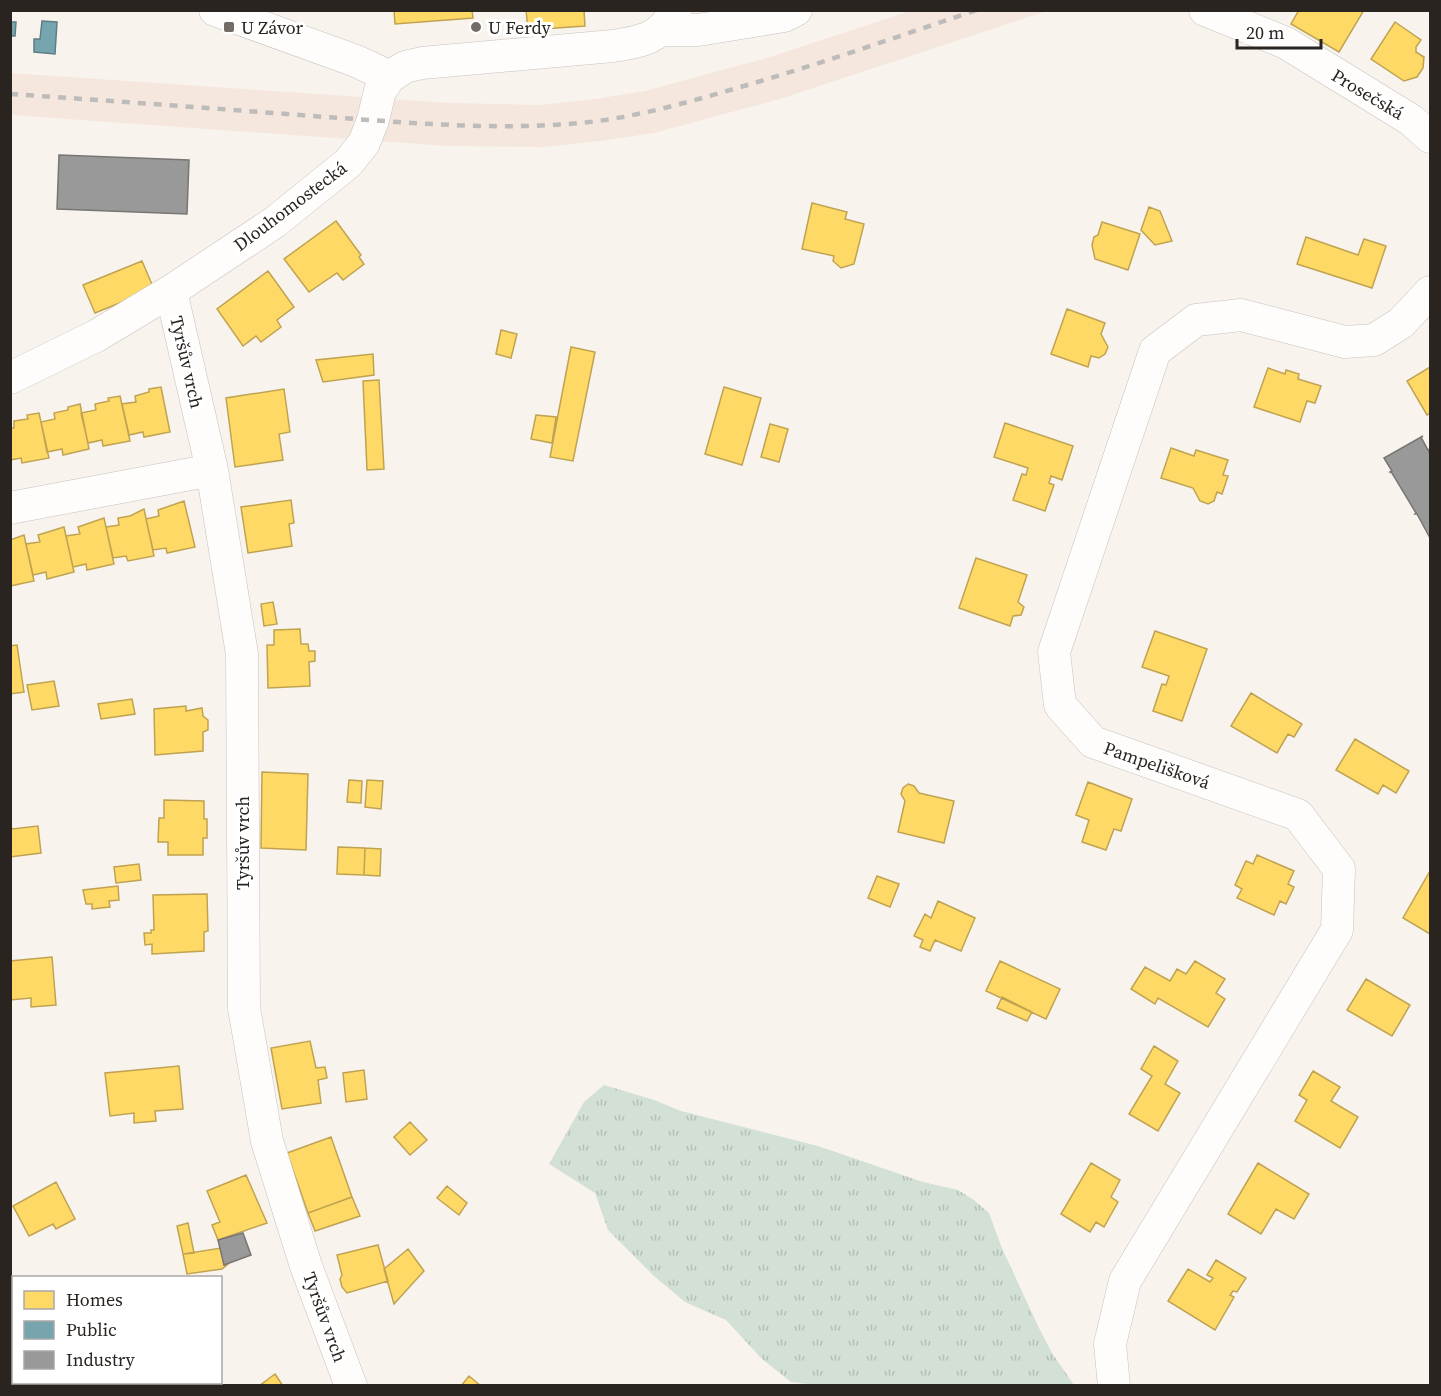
<svg xmlns="http://www.w3.org/2000/svg" width="1441" height="1396" viewBox="0 0 1441 1396" font-family="'Source Serif 4',serif">
	<style>
		.built { fill: #f5e7dd }
		.grass { fill: url(#grass-tufts) }
		.homes { fill: #ffd966; stroke: #bfa351; stroke-width: 1.5 }
		.public { fill: #76a5af; stroke: #5f7e84; stroke-width: 1.5 }
		.industry { fill: #999; stroke: #777675; stroke-width: 1.5 }
		.lines { fill: none; stroke-linecap: round; stroke-linejoin: round }
		.minor-casing { stroke: #c7c2be; stroke-width: 33 }
		.minor { stroke: #fefdfc; stroke-width: 32 }
		.rail { stroke: #bebcba; stroke-width: 4.5; stroke-dasharray: 8 8; stroke-linecap: butt }
		.poi-dot { fill: #726c68; stroke: #fff; stroke-width: 2 }
		.labels { text-anchor: middle; dominant-baseline: central; stroke-width: 6; stroke-linejoin: round; paint-order: stroke }
		.poi-label { font-size: 18px; fill: #292420; stroke: #fff; text-anchor: start }
		.street-label { font-size: 18px; fill: #292420; stroke: #fff }
	</style>
	<defs>
		<pattern id="grass-tufts" width="24" height="20" patternUnits="userSpaceOnUse" patternTransform="scale(1.5)"><rect width="24" height="20" fill="#d2e0d5"/><path d="M3 7l-1-3M5 7V3M7 7l1-3M15 17l-1-3M17 17v-4M19 17l1-3" fill="none" stroke="#b4c0b7"/></pattern>
	</defs>
	<rect width="100%" height="100%" fill="#f9f3ee"/>
	<path class="built" d="M910,11H1047L780,99L654,133L600,141L543,147L448,146L11,115L10,73L449,103L541,105L595,99L645,91L767,58Z"/>
	<path class="grass" d="M604,1085L654,1100L681,1111L818,1146L923,1182L958,1190L974,1200L989,1213L1001,1246L1037,1324L1052,1353L1074,1385L823,1386L791,1382L762,1359L726,1320L685,1302L654,1276L608,1230L595,1193L549,1164L584,1102Z"/>
	<path class="homes" d="M394,10H472L473,18L395,24Z
		M526,10H584L585,26L528,30Z
		M1299,10H1364L1339,52L1291,24Z
		M1395,22L1421,40L1416,47V52L1424,57L1423,68L1417,77L1404,81L1371,59Z
		M812,203L847,212L845,219L864,224L854,264L841,268L833,261L834,256L802,249Z
		M1149,207L1160,211L1172,241L1155,245L1141,230Z
		M336,221L361,255L359,257L364,264L343,280L337,273L309,292L284,259Z
		M1102,222L1140,234L1128,270L1095,259L1092,245L1094,237L1098,235Z
		M1306,237L1358,255L1364,239L1386,246L1372,288L1297,264Z
		M142,261L154,289L95,313L83,285Z
		M268,271L294,307L277,320L281,327L261,342L256,336L243,346L217,309Z
		M1067,309L1105,323L1101,334L1108,347L1105,354L1099,358L1091,356L1088,367L1051,354Z
		M501,330L517,334L511,358L496,354Z
		M571,347L595,352L573,461L550,457Z
		M373,354L374,375L323,382L316,360Z
		M1430,367V413L1427,415L1407,381Z
		M1268,368L1285,374L1286,370L1299,374L1298,379L1321,386L1315,403L1307,401L1300,422L1254,407Z
		M379,380L384,469L367,470L363,381Z
		M161,387L170,432L144,437L143,432L129,435L122,404L136,402L135,396L149,392V389Z
		M724,387L761,398L742,465L705,454Z
		M284,389L290,432L279,434L283,460L235,467L226,398Z
		M120,396L130,441L103,446L102,440L88,443L81,413L96,410L95,404L109,401L108,398Z
		M80,404L89,449L63,455L62,449L47,452L41,422L55,419L54,413L68,410V407Z
		M39,413L49,458L22,463L21,458L10,460V428H14V421L28,419L27,415Z
		M536,415L556,417L552,443L531,439Z
		M1005,423L1073,446L1062,480L1051,476L1049,483L1054,485L1045,511L1013,500L1022,474L1026,475L1028,468L994,457Z
		M770,424L788,429L779,462L761,457Z
		M1171,448L1194,456L1196,450L1228,460L1223,475L1228,476L1222,494L1217,492L1214,501L1208,504L1200,501L1193,488L1161,478Z
		M291,500L294,523L289,524L292,546L248,553L241,507Z
		M184,501L195,547L167,553L166,548L153,550L146,519L159,516L158,510Z
		M144,509L154,556L128,561L126,556L113,558L106,527L119,525L118,518L130,516Z
		M104,518L114,564L87,570L86,564L73,567L66,536L80,534L78,527Z
		M64,527L74,572L47,579L46,572L33,575L26,544L40,542L38,535Z
		M24,535L34,581L10,586V540Z
		M976,558L1027,575L1018,602L1024,607L1021,615L1013,616L1010,626L959,608Z
		M273,602L277,624L264,626L261,604Z
		M300,629L301,644H308L309,651H315V661L309,662L310,686L268,688L267,645H274V630Z
		M1155,631L1207,649L1182,721L1153,711L1162,684L1166,685L1169,676L1142,667Z
		M17,645L24,692L10,694V646Z
		M54,681L59,706L32,710L27,685Z
		M1251,693L1302,724L1294,737L1288,734L1277,753L1231,726Z
		M132,699L135,714L101,719L98,704Z
		M186,706V711L202,708L203,716L208,720V730L203,732V751L155,755L154,709Z
		M1355,739L1409,771L1396,793L1383,785L1378,794L1336,770Z
		M262,772L308,774L306,850L261,848Z
		M349,780L362,781L361,803L347,802Z
		M367,780L383,781L381,809L365,807Z
		M1088,782L1132,799L1121,831L1114,829L1106,850L1082,842L1089,820L1076,815Z
		M908,784L914,786L919,793L954,801L944,843L898,832L905,801L901,794L903,788Z
		M164,800L204,801V819H207V838H203V855H168V842H158L159,818H164Z
		M10,823L12,829L38,826L41,853L10,857Z
		M338,847L365,848L364,875L337,874Z
		M365,848L381,849L380,876L364,875Z
		M1257,855L1294,871L1288,884L1294,887L1286,904L1280,901L1274,915L1237,898L1242,889L1235,885L1246,861L1253,864Z
		M139,864L141,880L116,883L114,867Z
		M1430,871V934L1403,918Z
		M877,876L899,884L890,907L868,898Z
		M118,886L119,900L109,901L110,907L92,909V904H86L83,890Z
		M207,894L208,931L204,932V951L152,954V944L145,945L144,933H151V930H154L153,895Z
		M938,901L975,918L961,951L935,940L930,951L920,947L923,940L914,936L925,914L931,918Z
		M52,957L56,1005L31,1007V998L10,1000V961Z
		M1000,961L1060,989L1046,1019L986,991Z
		M1195,961L1225,979L1216,993L1225,999L1208,1027L1158,998L1155,1004L1131,989L1145,967L1170,981L1177,969L1186,974Z
		M1366,979L1410,1005L1392,1036L1347,1010Z
		M1002,997L1032,1012L1027,1021L997,1008Z
		M310,1041L316,1068L325,1067L327,1078L318,1080L321,1103L282,1109L271,1048Z
		M1154,1046L1178,1061L1165,1084L1180,1093L1158,1131L1129,1114L1152,1076L1141,1069Z
		M179,1066L183,1109L155,1111L156,1121L134,1123V1113L110,1116L105,1073Z
		M364,1070L367,1099L346,1102L343,1073Z
		M1313,1071L1340,1087L1331,1101L1358,1117L1340,1148L1295,1121L1307,1100L1299,1095Z
		M410,1122L427,1140L410,1155L394,1137Z
		M331,1137L352,1197L308,1213L287,1153Z
		M1091,1163L1120,1180L1111,1197L1118,1202L1104,1227L1096,1222L1090,1232L1061,1214Z
		M1258,1163L1309,1194L1294,1219L1276,1209L1261,1234L1228,1214Z
		M246,1175L267,1223L218,1240L212,1225L220,1222L207,1191Z
		M56,1182L75,1219L56,1229L53,1224L29,1236L13,1206Z
		M447,1186L467,1203L459,1215L437,1198Z
		M352,1197L360,1216L315,1231L308,1213Z
		M188,1223L194,1253L183,1254L177,1226Z
		M378,1245L388,1281L347,1293L342,1287L340,1279L342,1275L337,1255Z
		M221,1248L224,1265H227L222,1269L187,1274L183,1254Z
		M408,1249L424,1271L394,1304L384,1269Z
		M1216,1260L1246,1278L1237,1292L1233,1291L1230,1295L1234,1297L1215,1330L1168,1301L1188,1269L1210,1282L1213,1278L1207,1275Z
		M275,1374L283,1386H259Z
		M469,1376L481,1386H461Z
		M191,1382H216L218,1384L187,1386Z"/>
	<path class="public" d="M42,21L57,22L55,54L34,52V39H40Z
		M10,22H16L15,36H10Z"/>
	<path class="industry" d="M59,155L189,160L187,214L57,209Z
		M1423,436L1421,437L1428,450L1430,449L1429,452L1430,454V538L1417,514H1415L1416,513L1392,473L1390,472L1392,471L1384,458Z
		M243,1233L251,1255L224,1265L218,1240Z"/>
	<g class="lines">
		<g class="minor-casing">
			<path id="minor" d="M215,10L356,61L390,77
				M1205,10L1286,43L1411,120L1430,137
				M663,30H698L784,16L796,10
				M171,291L212,470L242,654L244,1008L267,1141L306,1266L351,1386
				M10,378L96,336L171,291L275,222L348,163L364,143L373,120L380,91L390,77L405,67L422,63L613,46C644,41 659,39 676,10
				M10,508L212,470
				M1114,1386L1110,1344L1125,1281L1337,930L1339,869L1298,815L1093,742L1060,705L1054,652L1155,351L1196,320L1241,315L1345,342L1374,340L1401,323L1430,292"/>
		</g>
		<use href="#minor" class="minor"/>
		<path class="rail" d="M10,94C116,101 221,109 326,117C416,123 508,132 598,121C641,115 682,104 723,92C809,68 893,38 977,10"/>
	</g>
	<g class="poi-dot">
		<rect x="223" y="21" width="12" height="12" rx="3"/>
		<circle cx="476" cy="27" r="6"/>
	</g>
	<g class="labels">
		<g class="poi-label">
			<text x="241" y="27">U Závor</text>
			<text x="488" y="27">U Ferdy</text>
		</g>
		<g class="street-label">
			<text transform="translate(1368 94) rotate(31)">Prosečská</text>
			<text transform="translate(290 206) rotate(-37)">Dlouhomostecká</text>
			<text transform="translate(187 362) rotate(77)">Tyršův vrch</text>
			<text transform="translate(1157 765) rotate(19)">Pampelišková</text>
			<text transform="translate(242 843) rotate(-90)">Tyršův vrch</text>
			<text transform="translate(325 1317) rotate(70)">Tyršův vrch</text>
		</g>
	</g>
	<rect width="1441" height="1396" fill="none" stroke="#292420" stroke-width="24"/>
	<rect x="12" y="1276" width="210" height="108" fill="#ffffff" stroke="#a9a7a6" stroke-width="1.5"/>
	<rect x="24" y="1291" width="30" height="18" fill="#ffd966" stroke="#a9a7a6" stroke-width="1.5"/>
	<text x="66" y="1306" font-size="18" fill="#292420">Homes</text>
	<rect x="24" y="1321" width="30" height="18" fill="#76a5af" stroke="#a9a7a6" stroke-width="1.5"/>
	<text x="66" y="1336" font-size="18" fill="#292420">Public</text>
	<rect x="24" y="1351" width="30" height="18" fill="#999999" stroke="#a9a7a6" stroke-width="1.5"/>
	<text x="66" y="1366" font-size="18" fill="#292420">Industry</text>
	<path d="M1237 39v9h84v-9" fill="none" stroke="#292420" stroke-width="3"/>
	<text x="1246" y="39" font-size="18" fill="#292420" stroke="#ffffff" stroke-width="4.5" paint-order="stroke">20 m</text>
</svg>
